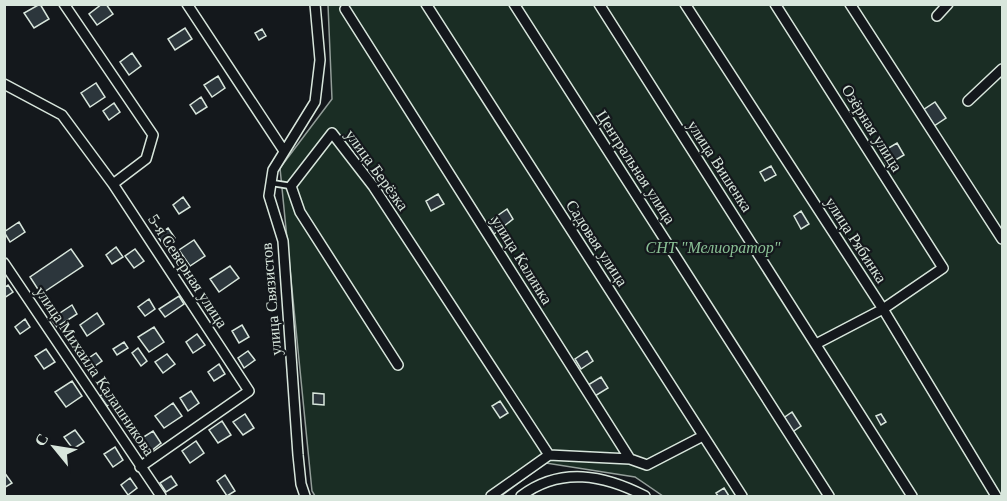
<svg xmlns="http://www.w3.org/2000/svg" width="1007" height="501" viewBox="0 0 1007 501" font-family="Georgia,serif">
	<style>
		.green { fill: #1a2d24; stroke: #939e99; stroke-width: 1.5 }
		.building { fill: #2c363c; stroke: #d8e6dc; stroke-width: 1.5 }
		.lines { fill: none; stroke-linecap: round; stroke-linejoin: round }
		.service-casing { stroke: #d8e6dc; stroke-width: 8 }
		.minor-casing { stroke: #d8e6dc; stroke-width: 12 }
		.service { stroke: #14181c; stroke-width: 4.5 }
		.minor { stroke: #14181c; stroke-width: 9 }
		.labels { text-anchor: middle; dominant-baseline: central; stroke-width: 4.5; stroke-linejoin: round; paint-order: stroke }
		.street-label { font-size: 16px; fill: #d8e6dc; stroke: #14181c }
		.park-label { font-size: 16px; font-style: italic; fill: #8ac095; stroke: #14181c }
	</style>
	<rect width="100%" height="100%" fill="#14181c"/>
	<path class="green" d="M328,5H1002V496H663L635,477L546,463L501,496H315L312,491L280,168L332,99Z"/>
	<path class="building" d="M40,4L49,19L34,28L24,13Z
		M102,4H106L113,14L97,25L89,14Z
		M185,28L192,39L175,50L168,39Z
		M262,29L266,36L259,40L255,33Z
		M132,53L141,66L129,75L120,62Z
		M218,76L225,88L212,97L204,85Z
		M96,83L105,97L90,107L81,93Z
		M201,97L207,107L196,114L190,105Z
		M935,102L946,118L934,126L923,110Z
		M114,103L120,112L109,120L103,111Z
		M897,143L904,155L887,165L880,153Z
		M771,166L776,175L765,181L760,172Z
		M438,194L444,204L431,211L426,201Z
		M183,197L190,207L179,214L173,205Z
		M507,209L513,219L494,234L487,223Z
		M801,211L809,224L801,229L794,216Z
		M19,222L25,232L10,242L4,232Z
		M168,228L175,238L164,245L157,236Z
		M194,240L205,256L190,266L179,250Z
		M116,247L123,257L112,264L106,255Z
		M71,249L83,266L41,294L30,277Z
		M135,249L144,261L134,268L125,256Z
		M230,266L239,278L219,292L210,279Z
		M8,285L13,292L4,298V288Z
		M179,296L184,304L165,317L159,309Z
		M149,299L155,309L145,316L138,307Z
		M72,305L77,314L57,327L51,319Z
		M97,313L104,324L87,336L80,325Z
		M25,319L30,327L20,334L15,327Z
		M242,325L249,337L239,343L232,331Z
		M154,327L164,342L149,352L138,337Z
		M197,334L205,345L193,353L186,342Z
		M124,342L128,348L117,355L113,349Z
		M138,348L147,361L141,366L132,353Z
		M46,349L55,362L44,369L35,356Z
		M248,351L255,360L244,368L238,358Z
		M587,351L593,361L581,369L575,359Z
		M96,353L102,361L89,370L83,362Z
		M167,354L175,364L163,373L155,362Z
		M219,364L225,374L214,381L208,372Z
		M601,377L608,388L595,396L588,385Z
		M72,381L82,396L66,407L55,392Z
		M109,390L116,400L107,406L100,396Z
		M191,391L199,403L188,411L180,398Z
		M313,393L324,394V405L313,404Z
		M500,401L508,413L500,418L492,406Z
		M173,403L182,416L164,428L155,416Z
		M792,412L801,426L791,433L782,419Z
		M245,414L254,428L243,435L233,422Z
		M881,414L886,422L881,425L876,416Z
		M222,421L231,435L218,443L209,430Z
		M75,430L84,442L73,449L64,437Z
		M153,431L161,443L151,451L142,438Z
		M196,441L204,453L190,463L182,451Z
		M115,447L123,460L113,467L104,454Z
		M4,472L12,483L4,488Z
		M225,475L235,491L227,496L217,481Z
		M171,476L177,485L166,492L160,483Z
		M130,478L137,488L128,495L121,485Z
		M724,488L729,496H718L716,493Z"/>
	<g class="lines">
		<g class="service-casing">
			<path id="service" d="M272,183L291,186"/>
		</g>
		<g class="minor-casing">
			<path id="minor" d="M64,4L153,135L146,159L113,184
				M187,4L284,151
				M426,4L742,496
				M514,4L829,496
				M599,4L912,496
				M685,4L883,309L996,496
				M775,4L943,268L883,309L816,344
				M850,4L1002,239
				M345,9L630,459L647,465L703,436
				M937,16L948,4
				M4,84L62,115L113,184L249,391L140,467
				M968,101L1002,69
				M4,263L161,496
				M398,365L300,212L291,186L332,133L373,186L549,455L630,459
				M305,496L301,484L298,455L283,241L269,196L273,170L315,102L320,60L315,4
				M491,496L549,455
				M521,496C561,466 604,475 645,496"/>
		</g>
		<use href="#service" class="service"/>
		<use href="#minor" class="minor"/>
	</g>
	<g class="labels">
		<g class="street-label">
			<text transform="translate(872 128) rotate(58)">Озёрная улица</text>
			<text transform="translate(720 166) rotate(57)">улица Вишенка</text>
			<text transform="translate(636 167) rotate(57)">Центральная улица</text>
			<text transform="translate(377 170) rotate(54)">улица Берёзка</text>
			<text transform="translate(856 240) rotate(57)">улица Рябинка</text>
			<text transform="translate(597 243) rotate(57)">Садовая улица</text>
			<text transform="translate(522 260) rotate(58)">улица Калинка</text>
			<text transform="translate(188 271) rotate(57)">5-я Северная улица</text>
			<text transform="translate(271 299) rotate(-95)">улица Связистов</text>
			<text transform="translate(95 371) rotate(56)">улица Михаила Калашникова</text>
		</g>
		<g class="park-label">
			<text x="713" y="247">СНТ "Мелиоратор"</text>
		</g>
	</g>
	<rect width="1007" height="501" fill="none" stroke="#d8e6dc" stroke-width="12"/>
	<g transform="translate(54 447) rotate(300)" stroke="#14181c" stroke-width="4.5" paint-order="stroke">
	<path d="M0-4.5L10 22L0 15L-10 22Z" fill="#d8e6dc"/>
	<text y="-9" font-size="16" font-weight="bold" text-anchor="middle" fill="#d8e6dc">С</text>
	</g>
</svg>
